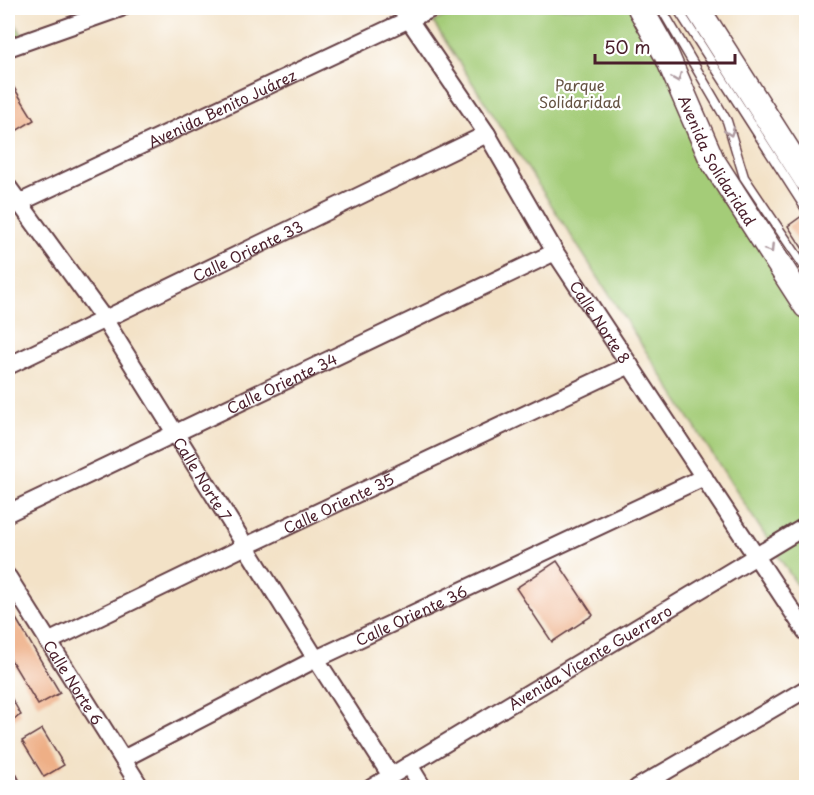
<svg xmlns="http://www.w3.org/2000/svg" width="814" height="795" viewBox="0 0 814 795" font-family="'Playpen Sans',sans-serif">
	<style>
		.green { fill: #a4cc78; stroke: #777652; stroke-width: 1.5 }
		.building { fill: #eeaf86 }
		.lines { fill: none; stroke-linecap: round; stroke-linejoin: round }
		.lane-casing { stroke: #633c42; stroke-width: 11 }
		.street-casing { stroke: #633c42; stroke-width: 20 }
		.secondary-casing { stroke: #633c42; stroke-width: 27 }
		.lane { stroke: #fff; stroke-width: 8 }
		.street { stroke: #fff; stroke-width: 16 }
		.secondary { stroke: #fff; stroke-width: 24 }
		.oneway { stroke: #ae9aa0 }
		.labels { text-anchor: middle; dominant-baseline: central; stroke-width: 4.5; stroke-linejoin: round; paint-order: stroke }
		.park-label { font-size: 15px; fill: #655342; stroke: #fff }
		.street-label { font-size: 15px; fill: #4a1f2b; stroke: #fff }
	</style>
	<rect width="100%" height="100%" fill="#fff"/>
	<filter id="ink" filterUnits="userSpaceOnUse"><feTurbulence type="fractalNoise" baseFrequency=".0167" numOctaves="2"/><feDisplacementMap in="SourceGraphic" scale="12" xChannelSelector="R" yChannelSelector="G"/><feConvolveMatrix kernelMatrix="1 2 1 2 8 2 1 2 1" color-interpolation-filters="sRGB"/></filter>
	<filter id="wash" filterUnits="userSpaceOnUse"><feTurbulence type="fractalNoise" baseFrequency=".008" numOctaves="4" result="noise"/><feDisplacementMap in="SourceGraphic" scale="24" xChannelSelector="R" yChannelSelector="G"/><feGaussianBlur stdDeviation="1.35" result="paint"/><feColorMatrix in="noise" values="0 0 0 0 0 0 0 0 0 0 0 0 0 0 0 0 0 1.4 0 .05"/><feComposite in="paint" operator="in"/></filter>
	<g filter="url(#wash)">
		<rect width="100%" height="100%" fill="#f3e2c7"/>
		<path class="green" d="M463,8H631L806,314V599L433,22Z
			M8,12L25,39L8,46Z"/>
		<g id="blocks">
			<path class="building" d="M8,78L34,120L8,136Z
				M806,213V254L788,226Z
				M557,561L593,615L552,642L516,588Z
				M8,605L60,693L38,705L8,655Z
				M8,692L21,715L8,722Z
				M42,729L64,765L44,777L22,741Z
				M125,779L130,788H111Z"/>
		</g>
	</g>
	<g filter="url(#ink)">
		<use href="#blocks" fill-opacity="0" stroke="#633c42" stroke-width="1.5"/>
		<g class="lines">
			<g class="lane-casing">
				<path id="lane" d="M661,8L727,121L744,177L806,269
					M677,8L806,209"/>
			</g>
			<g class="street-casing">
				<g id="street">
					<path id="s1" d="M401,8L487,134L555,252L806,632"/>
					<path d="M8,48L121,8"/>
					<path id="s2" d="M8,187L104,319L316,659L391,776"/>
					<path id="s3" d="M8,208L433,8"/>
					<path id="s4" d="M8,366L487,134"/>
					<path id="s5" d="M8,513L555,252"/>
					<path id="s6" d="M8,577L141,788"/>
					<path id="s7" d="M48,642L246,546L630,365"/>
					<path id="s8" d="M123,759L316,659L704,477"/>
					<path d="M409,765L423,788"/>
					<path d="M8,778L13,788"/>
					<path id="s9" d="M371,788L806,526"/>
					<path d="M637,788L806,689"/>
				</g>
			</g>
			<g class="secondary-casing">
				<g id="secondary">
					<path id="s10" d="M640,8L666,54L712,160L806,306"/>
					<path d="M697,8L806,179"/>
				</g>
			</g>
			<use href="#lane" class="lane"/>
			<use href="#street" class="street"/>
			<use href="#secondary" class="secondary"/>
		</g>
		<defs><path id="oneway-chevron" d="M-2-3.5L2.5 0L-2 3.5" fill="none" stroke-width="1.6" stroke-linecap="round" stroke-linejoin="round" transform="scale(1.5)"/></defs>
		<g class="oneway">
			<use href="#oneway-chevron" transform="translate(677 78) rotate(67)"/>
			<use href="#oneway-chevron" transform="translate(730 132) rotate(72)"/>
			<use href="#oneway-chevron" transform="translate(770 249) rotate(57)"/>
		</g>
	</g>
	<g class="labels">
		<g class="park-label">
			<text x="580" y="84">Parque<tspan x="580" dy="17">Solidaridad</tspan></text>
		</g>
		<g class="street-label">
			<text stroke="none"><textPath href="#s3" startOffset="236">Avenida Benito Juárez</textPath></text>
			<text stroke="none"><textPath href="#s10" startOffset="171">Avenida Solidaridad</textPath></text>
			<text stroke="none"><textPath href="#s4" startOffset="266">Calle Oriente 33</textPath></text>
			<text stroke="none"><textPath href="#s1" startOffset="372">Calle Norte 8</textPath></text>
			<text stroke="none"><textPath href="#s5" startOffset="303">Calle Oriente 34</textPath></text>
			<text stroke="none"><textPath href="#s2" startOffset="351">Calle Norte 7</textPath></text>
			<text stroke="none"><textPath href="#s7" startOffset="322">Calle Oriente 35</textPath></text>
			<text stroke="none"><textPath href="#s8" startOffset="322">Calle Oriente 36</textPath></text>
			<text stroke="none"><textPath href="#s9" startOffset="255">Avenida Vicente Guerrero</textPath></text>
			<text stroke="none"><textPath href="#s6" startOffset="124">Calle Norte 6</textPath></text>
		</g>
	</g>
	<rect width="814" height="795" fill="none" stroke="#fff" stroke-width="30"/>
	<path d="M595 54v9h140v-9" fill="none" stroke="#4a1f2b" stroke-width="3"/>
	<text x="604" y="54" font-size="18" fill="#4a1f2b" stroke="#ffffff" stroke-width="4.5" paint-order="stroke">50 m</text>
</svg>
